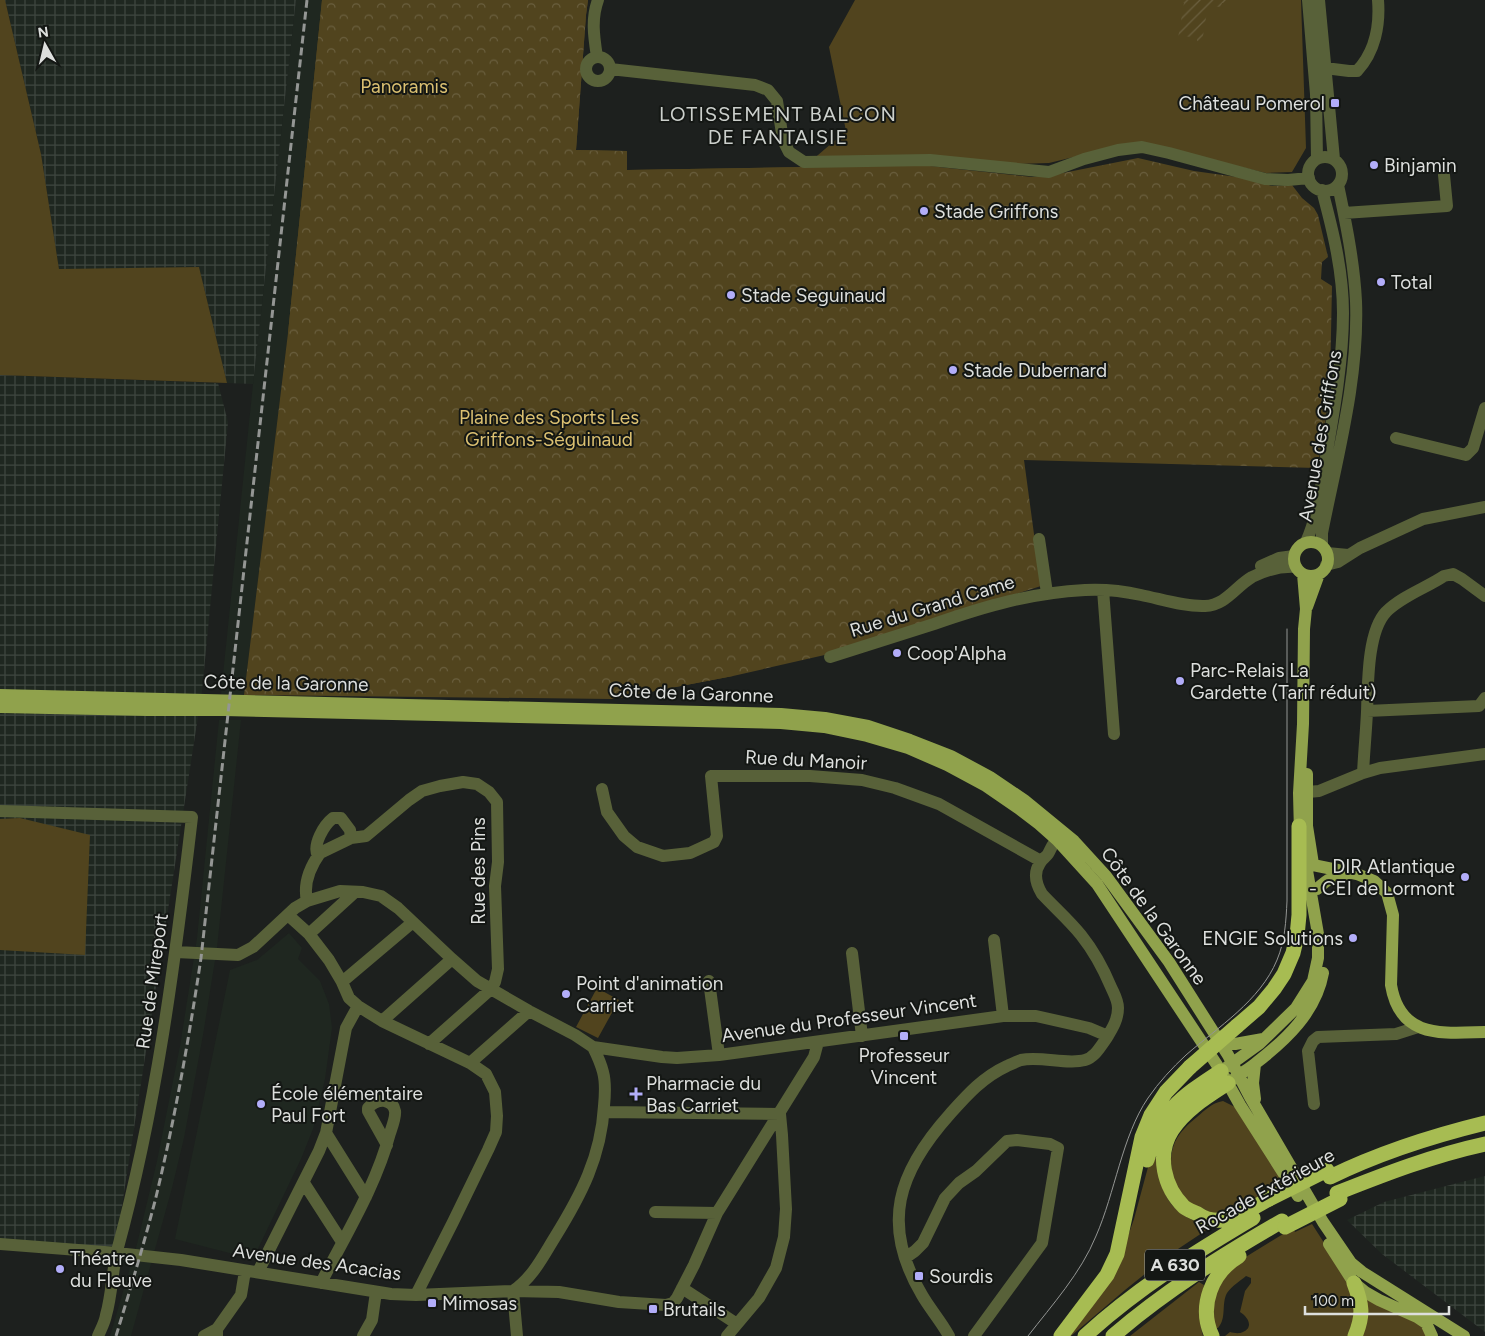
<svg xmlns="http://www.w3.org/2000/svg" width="1485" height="1336" viewBox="0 0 1485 1336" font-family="Figtree,sans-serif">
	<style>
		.built { fill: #1f2720 }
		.industrial { fill: url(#industrial-grid) }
		.grass { fill: #51441e }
		.park { fill: url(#park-crowns) }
		.garden { fill: url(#garden-furrows) }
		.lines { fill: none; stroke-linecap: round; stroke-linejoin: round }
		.minor { stroke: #586139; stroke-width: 12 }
		.major { stroke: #90a24c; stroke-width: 12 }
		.highway { stroke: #a7bc52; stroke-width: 15 }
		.tram { stroke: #949694; stroke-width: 1 }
		.rail { stroke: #949694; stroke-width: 3; stroke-dasharray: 8 4; stroke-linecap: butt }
		.highway-bridge { stroke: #a7bc52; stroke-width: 15 }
		.poi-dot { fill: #b2adf9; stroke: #141714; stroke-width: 2 }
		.labels { text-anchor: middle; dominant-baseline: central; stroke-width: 4; stroke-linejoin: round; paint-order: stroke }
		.shield { fill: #141714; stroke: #a1a3a1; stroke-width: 1 }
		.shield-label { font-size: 18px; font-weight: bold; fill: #dddfdd }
		.park-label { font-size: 19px; fill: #dbc071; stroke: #141714 }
		.poi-label { font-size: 19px; fill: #dddfdd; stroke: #141714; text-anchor: start }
		.street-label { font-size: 19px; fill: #dddfdd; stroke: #141714 }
		.neighbourhood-label { font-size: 20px; letter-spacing: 1px; fill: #ccd0cc; stroke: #141714 }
	</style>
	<defs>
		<pattern id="industrial-grid" width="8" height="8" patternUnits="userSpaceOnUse" patternTransform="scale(1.25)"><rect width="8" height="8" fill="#1f2720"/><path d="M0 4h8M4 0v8" fill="none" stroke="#3f4640"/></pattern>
		<pattern id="park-crowns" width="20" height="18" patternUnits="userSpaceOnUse" patternTransform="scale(1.25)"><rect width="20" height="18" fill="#51441e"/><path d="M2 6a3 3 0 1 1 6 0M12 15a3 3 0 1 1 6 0" fill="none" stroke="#6a5f3e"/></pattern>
		<pattern id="garden-furrows" width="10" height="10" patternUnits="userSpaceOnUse" patternTransform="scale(1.25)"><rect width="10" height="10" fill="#51441e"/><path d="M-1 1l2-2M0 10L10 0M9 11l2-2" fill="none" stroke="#6a5f3e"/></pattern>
	</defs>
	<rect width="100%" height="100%" fill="#1d201e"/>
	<path class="built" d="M296,0H322L288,333L244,695L221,694L253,384Z
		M219,720H241L217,948L203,1035L184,1138L172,1188L131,1336H110L137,1244L157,1161L180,1046L197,938Z
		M289,933L302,948L298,959L320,981L329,1004L332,1028L325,1079L313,1129L301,1159L253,1259L175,1239L230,970L257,960Z"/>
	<path class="industrial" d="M5,0H296L253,384L227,383L199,267L59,270L41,154Z
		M0,375L218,383L228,422L202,691L114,1257L0,1247Z
		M1485,1176V1332L1382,1254L1347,1220L1384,1202Z"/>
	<path class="grass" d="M0,0H5L41,154L59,269L199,267L227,383L0,375Z
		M322,0H588L586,15L576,150L627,151V170L804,167L846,131L829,47L855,0H1301L1306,148L1292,172L1266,173L1136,142L1049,163L849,169L733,676L613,699L288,333Z
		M20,818L90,835L85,955L0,950V819Z
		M597,988L619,1000L598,1038L576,1027Z
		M1223,1101L1235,1107L1286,1185C1269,1193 1234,1215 1216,1214C1212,1214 1206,1210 1202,1208C1197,1206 1192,1205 1188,1202C1173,1187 1166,1162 1175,1142C1180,1132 1188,1124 1197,1117C1205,1110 1212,1103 1223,1101Z
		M1151,1156L1157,1158C1161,1198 1171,1215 1211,1227L1166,1257L1125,1290L1071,1336H1067L1122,1253L1134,1219Z
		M1312,1224L1346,1277L1357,1310L1350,1336H1225L1230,1332C1234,1333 1239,1334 1243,1332C1254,1327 1248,1317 1240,1312L1245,1291L1251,1283V1278L1246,1276C1240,1281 1232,1286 1227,1293C1221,1304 1227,1318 1218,1328H1215L1212,1299L1231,1266L1293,1228L1295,1232Z
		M1199,1282L1204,1285C1200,1303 1198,1318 1203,1336H1130Z
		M1362,1296L1417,1319L1428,1336H1359Z"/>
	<path class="park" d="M322,0H588L586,15L576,150L627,151V170L920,165L1032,177L1058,174L1138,158L1194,171L1244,178L1272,186L1292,185L1302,198L1314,208L1318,215L1328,257L1322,262L1321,279L1332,286L1330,382L1324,433L1317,468L1024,460L1041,586L829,654L733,676L613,699L244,695L288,333Z"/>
	<path class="garden" d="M1179,0H1229V4L1222,3L1221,7L1210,6L1209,12H1207L1202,42L1197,41V38L1184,36L1183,38H1178L1184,3L1179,2Z"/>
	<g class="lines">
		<path class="minor" d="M1308,0L1316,94L1317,159
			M1319,0L1334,159
			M586 69a12 12 0 1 1 24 0a12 12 0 1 1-24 0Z
			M597,57C594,37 591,19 598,0
			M1325,68L1349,71H1357C1375,52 1380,25 1378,0
			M610,69L755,85L768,90L777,101L783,140L789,152L804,162L930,160L1049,172L1084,159L1118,150L1142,147L1169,153L1265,179L1288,180L1309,178
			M1308 174a17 17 0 1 1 34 0a17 17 0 1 1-34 0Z
			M1344,213L1447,206L1444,175
			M1396,438L1466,455L1473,448L1485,408
			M1039,539L1047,593
			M1306,542C1318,516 1321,485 1326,457C1334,411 1343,360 1343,313C1343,271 1333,231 1322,190
			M1322,545V533C1337,457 1359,379 1356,301C1354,262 1346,223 1338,185
			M1327,553L1348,555
			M1326,565L1338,562L1360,548L1423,519L1485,507
			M1261,566L1279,558L1294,556
			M1103,590L1114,734
			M830,657C865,646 900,635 934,624C986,606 1030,593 1085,590C1104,589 1123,591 1141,595C1161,599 1185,607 1205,606C1226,605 1235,587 1252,577C1266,570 1280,566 1296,567
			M1367,711L1479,706L1485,698
			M1363,773C1364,753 1366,732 1367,712C1368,686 1367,632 1386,612C1402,596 1426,588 1444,576L1453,574L1462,579L1485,596
			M602,789L607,812L624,836L637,847L663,856L690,853L714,842L717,836L711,776H810L862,780L895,788L939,804L1041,861
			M1308,792L1319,791L1363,773L1380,768L1485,754
			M0,811L192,817C175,963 156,1109 117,1251C112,1272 112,1294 106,1315C105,1322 101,1329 98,1336
			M351,838L366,836L409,800L422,791L440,786L463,782L477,784L489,792L497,802L498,862L495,886L498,969L495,982L491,989L429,1044
			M307,901C303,883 310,867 320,853L351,838L350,830L341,818H333C324,825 312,845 318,856
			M288,915L309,934L329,960L342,982L349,998L358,1006L382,1021L470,1063L486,1074L495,1092L497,1116L496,1132L488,1150L453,1222L416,1295
			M309,934L355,892
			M994,940L1003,1016
			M176,952L238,955L253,947L295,908L307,901L340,891L363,892L381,896L398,908L452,959L477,981L529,1011L575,1035L593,1047L662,1057L677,1058L719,1055L1003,1016H1036L1089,1028L1108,1036
			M852,953L862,1036
			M709,981L719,1055
			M342,982L413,922
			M382,1021L452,959
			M470,1063L529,1011
			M1314,1104L1308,1051L1313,1041L1318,1037L1396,1034L1418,1027
			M604,1112L780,1114L782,1135L786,1209L784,1237L776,1268L759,1298L727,1336
			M326,1133L366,1197
			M304,1183L342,1242
			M655,1212L717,1213
			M0,1244L117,1253L181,1260L391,1294L416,1295L513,1291L559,1292L619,1302L666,1305L673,1303L677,1298L694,1265L717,1213L814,1057L818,1042
			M905,1258L915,1251L923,1243L945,1198L959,1183L976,1171L1007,1141L1017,1140L1050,1144L1058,1148L1042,1243L974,1336
			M258,1272L319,1151L326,1133L346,1028L358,1006
			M321,1283C346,1234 376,1186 390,1133C392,1127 396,1117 395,1111C394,1105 390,1102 385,1101C378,1100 373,1103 368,1108V1111L387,1145
			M682,1288L737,1324
			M513,1291C533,1277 542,1258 555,1237C581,1195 601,1157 604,1106C605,1096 606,1083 603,1072C601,1064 597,1055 593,1047
			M513,1291L517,1336
			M204,1336L217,1329
			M217,1336V1329L241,1295L245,1271
			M363,1336L372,1320L376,1292
			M949,1336C941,1321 930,1309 922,1295C880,1224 898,1172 950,1114C967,1095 983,1077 1007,1066C1011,1064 1016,1062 1021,1060C1041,1056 1068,1065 1085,1060C1095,1057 1100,1047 1106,1039C1112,1029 1118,1020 1118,1008C1118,1000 1114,994 1111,987C1103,968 1093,950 1081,935C1069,920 1054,907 1042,894C1036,884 1033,873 1040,863C1042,859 1046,857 1048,854C1051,849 1052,844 1057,840H1066"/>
		<path class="major" d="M1294 559a17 17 0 1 1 34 0a17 17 0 1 1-34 0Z
			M1307,607L1319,574
			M0,695L781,714L825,718L868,726L910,740L951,756L990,777L1024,800L1074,841L1106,876L1169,962L1228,1055L1250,1097L1323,1222L1351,1263L1362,1272L1464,1336
			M0,707L148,710H224L781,723L824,727L867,736L908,748L947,765L986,786L1018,808L1039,824L1057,840L1097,884L1221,1071L1240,1105L1298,1196
			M1307,774V826L1313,864
			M1300,833L1299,793L1303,724L1304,629L1306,609L1303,574
			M1313,865L1357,874L1374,881L1387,893L1393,915L1391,985C1400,1039 1442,1033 1485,1032
			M1317,889C1328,879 1332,876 1347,875
			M1221,1043L1235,1044L1263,1039
			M1227,1067L1259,1044L1296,1008L1313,981L1318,958V934L1304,853
			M1234,1079C1241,1073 1249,1069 1256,1063C1286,1040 1316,1012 1323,973
			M1255,1099L1253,1083L1255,1064
			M1329,1244L1354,1283L1365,1292L1379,1300L1417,1317L1426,1323L1432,1336"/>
		<path class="highway" d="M1237,1026L1259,1007L1274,989L1284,974L1293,953L1297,936L1299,915V826
			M1228,1083C1208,1096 1186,1109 1172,1130C1156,1155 1164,1187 1184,1207C1188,1210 1193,1212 1198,1214C1205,1219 1214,1221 1223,1220C1239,1218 1255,1206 1269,1199
			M1147,1160C1161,1110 1180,1098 1221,1071
			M1330,1177C1379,1153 1432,1136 1485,1123
			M1337,1193C1385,1174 1434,1155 1485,1144
			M1354,1283C1362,1304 1364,1315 1355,1336
			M1061,1336L1107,1275L1117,1254L1142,1137L1151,1115L1166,1092L1190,1067
			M1085,1336C1136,1289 1194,1253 1253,1218
			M1113,1336C1165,1291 1223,1255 1282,1221
			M1212,1336C1198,1306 1212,1272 1239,1256"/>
		<path class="tram" d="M1028,1336C1052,1305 1081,1273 1096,1236C1115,1193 1122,1136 1148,1098C1159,1082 1172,1068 1186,1055C1218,1027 1260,1001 1277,960C1285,941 1286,921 1287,901V629"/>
		<path class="rail" d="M116,1336C130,1290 144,1244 156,1197C175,1118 189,1038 201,958L307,0"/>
		<path class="highway-bridge" d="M1190,1067L1237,1026
			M1269,1199L1327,1170
			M1285,1227L1340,1199"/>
	</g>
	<g class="poi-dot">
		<rect x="1330" y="98" width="10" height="10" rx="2.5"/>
		<circle cx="1374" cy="165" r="5"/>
		<circle cx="924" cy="211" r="5"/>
		<circle cx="1381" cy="282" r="5"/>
		<circle cx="731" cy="295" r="5"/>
		<circle cx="953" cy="370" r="5"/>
		<circle cx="897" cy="653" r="5"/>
		<circle cx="1180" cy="681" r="5"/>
		<circle cx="1465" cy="877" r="5"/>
		<circle cx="1353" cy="938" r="5"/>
		<circle cx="566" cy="994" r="5"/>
		<rect x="899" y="1031" width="10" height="10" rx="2.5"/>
		<path d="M633.5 1086.5h5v5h5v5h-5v5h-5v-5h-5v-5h5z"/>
		<circle cx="261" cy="1104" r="5"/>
		<circle cx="60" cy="1269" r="5"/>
		<rect x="914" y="1271" width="10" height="10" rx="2.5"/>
		<rect x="427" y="1298" width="10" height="10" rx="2.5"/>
		<rect x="648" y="1304" width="10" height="10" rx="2.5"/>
	</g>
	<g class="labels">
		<rect class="shield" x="1145" y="1249.5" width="60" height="31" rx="4"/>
		<g class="shield-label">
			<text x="1175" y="1265">A 630</text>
		</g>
		<g class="park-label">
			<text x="404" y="86">Panoramis</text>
			<text x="549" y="417">Plaine des Sports Les<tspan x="549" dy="22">Griffons-Séguinaud</tspan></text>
		</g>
		<g class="poi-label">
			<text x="1325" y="103" text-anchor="end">Château Pomerol</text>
			<text x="1384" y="165">Binjamin</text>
			<text x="934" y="211">Stade Griffons</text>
			<text x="1391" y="282">Total</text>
			<text x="741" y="295">Stade Seguinaud</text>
			<text x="963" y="370">Stade Dubernard</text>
			<text x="907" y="653">Coop'Alpha</text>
			<text x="1190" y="670">Parc-Relais La<tspan x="1190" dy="22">Gardette (Tarif réduit)</tspan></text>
			<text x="1455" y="866" text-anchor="end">DIR Atlantique<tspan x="1455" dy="22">- CEI de Lormont</tspan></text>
			<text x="1343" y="938" text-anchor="end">ENGIE Solutions</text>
			<text x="576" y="983">Point d'animation<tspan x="576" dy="22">Carriet</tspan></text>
			<text x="904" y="1055" text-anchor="middle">Professeur<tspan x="904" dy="22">Vincent</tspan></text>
			<text x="646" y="1083">Pharmacie du<tspan x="646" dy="22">Bas Carriet</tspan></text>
			<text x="271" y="1093">École élémentaire<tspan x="271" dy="22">Paul Fort</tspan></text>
			<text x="70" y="1258">Théatre<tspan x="70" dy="22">du Fleuve</tspan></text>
			<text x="929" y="1276">Sourdis</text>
			<text x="442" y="1303">Mimosas</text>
			<text x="663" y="1309">Brutails</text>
		</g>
		<g class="street-label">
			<text transform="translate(1320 436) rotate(-80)">Avenue des Griffons</text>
			<text transform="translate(932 606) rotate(-17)">Rue du Grand Came</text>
			<text transform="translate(286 683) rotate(1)">Côte de la Garonne</text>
			<text transform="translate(691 693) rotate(2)">Côte de la Garonne</text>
			<text transform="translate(806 760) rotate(3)">Rue du Manoir</text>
			<text transform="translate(478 871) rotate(-90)">Rue des Pins</text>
			<text transform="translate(1154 916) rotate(54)">Côte de la Garonne</text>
			<text transform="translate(152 981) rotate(-82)">Rue de Mireport</text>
			<text transform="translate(849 1018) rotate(-8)">Avenue du Professeur Vincent</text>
			<text transform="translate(1265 1191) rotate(-29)">Rocade Extérieure</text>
			<text transform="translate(317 1262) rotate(8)">Avenue des Acacias</text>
		</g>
		<g class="neighbourhood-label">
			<text x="778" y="114">LOTISSEMENT BALCON<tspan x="778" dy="23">DE FANTAISIE</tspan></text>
		</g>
	</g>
	<g transform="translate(45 45) rotate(352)" stroke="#141714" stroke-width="4" paint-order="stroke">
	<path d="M0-4L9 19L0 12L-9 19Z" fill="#dddfdd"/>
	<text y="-8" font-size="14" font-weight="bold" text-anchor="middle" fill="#dddfdd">N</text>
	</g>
	<path d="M1305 1306v8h144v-8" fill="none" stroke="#dddfdd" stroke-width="2.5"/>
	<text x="1312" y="1306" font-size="15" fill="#dddfdd" stroke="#141714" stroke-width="4" paint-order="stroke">100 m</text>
</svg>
